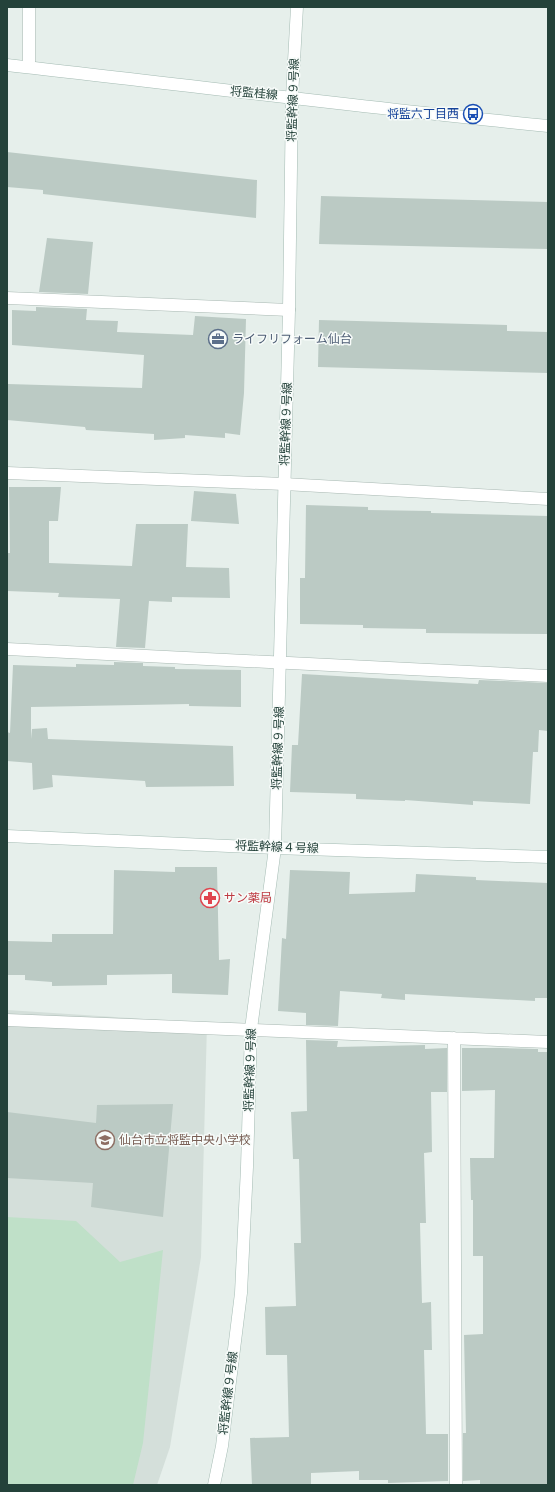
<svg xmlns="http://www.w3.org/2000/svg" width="555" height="1492" viewBox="0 0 555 1492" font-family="Arial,'Noto Sans JP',sans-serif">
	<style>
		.built { fill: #d4dfda }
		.grass { fill: #bfe0c8 }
		.building { fill: #bbcac4 }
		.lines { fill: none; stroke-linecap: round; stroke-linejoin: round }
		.street-casing { stroke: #a8b8b2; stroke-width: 13 }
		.secondary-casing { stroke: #a4bbb3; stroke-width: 13 }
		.street { stroke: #fff; stroke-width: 12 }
		.secondary { stroke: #fff; stroke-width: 12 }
		.labels { text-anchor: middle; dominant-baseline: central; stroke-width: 3; stroke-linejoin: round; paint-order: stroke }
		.street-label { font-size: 12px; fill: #24423a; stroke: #f7fbf9 }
		.transit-label { font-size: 12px; fill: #164399; stroke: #f7fbf9; text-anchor: end }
		.service-label { font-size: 12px; fill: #4e5e75; stroke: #f7fbf9; text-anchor: start }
		.health-label { font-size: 12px; fill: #be3a42; stroke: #f7fbf9; text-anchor: start }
		.education-label { font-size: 12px; fill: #785e54; stroke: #f7fbf9; text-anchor: start }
	</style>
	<rect width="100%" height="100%" fill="#e6efeb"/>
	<path class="built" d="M7,1010L207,1023L201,1257L170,1447L157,1485H7Z"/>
	<path class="grass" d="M7,1217L76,1221L120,1262L163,1250L143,1443L133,1485H7Z"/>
	<path class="building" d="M7,152L257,180L256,218L43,194V190L7,187Z
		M321,196L548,202V249L319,244Z
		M47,238L93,242L88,294L39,292Z
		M36,307L87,309L86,320L118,321L117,332L193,335L195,316L246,319L244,393L240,435L225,433V438L185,435V438L154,440V434L86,430L85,427L7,420L8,384L142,388L144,355L12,345V310L36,311Z
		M319,320L507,325V331L548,332V373L318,367Z
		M9,487H61L58,521H49V563L132,566L136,524H188L186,567L229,568L230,598L172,597V602L149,601L145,648L116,647L120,599L58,597L59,593L7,591V553H10Z
		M194,491L236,494L239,524L191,521Z
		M306,505L368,507V510L431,511V513L548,516V634L426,633V629L363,628V625L300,624V578H305Z
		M114,662L143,663V666L175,667V669L241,670V707L189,706V704L31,707V739L32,729L47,728L48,739L233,746L234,786L146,787L145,781L52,775L53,787L33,790L32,763L7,761V732L10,733L13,665L76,667V664L114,665Z
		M302,674L478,684L479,680L548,683V731L539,730L538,752H533L530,804L473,801V805L405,800V801L356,799V794L290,792L292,745H298Z
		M175,867H217L219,960L230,959L228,995L172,993V974L107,975V985L52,986V982L25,980V975H7V941L52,942V934H113L114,870L175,872Z
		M290,870L350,872L349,894L415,892L416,874L476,877V880L548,883V998H535V1001L405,994V1000L381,998L382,994L340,991L338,1026L306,1025V1013L278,1011L282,938L286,939Z
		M306,1040L338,1041L337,1047L425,1045V1049L447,1048V1092H431L432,1152L424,1153L426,1223H420L422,1303L431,1302L432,1350H424L426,1434H448V1481L388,1483V1480H359V1471L311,1473V1484L252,1485L250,1438L289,1437L287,1355H266L265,1307L296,1306L294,1243H301L299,1159H293L291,1112L307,1111Z
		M462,1048H499L538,1049V1052H548L547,1485H480V1480L463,1481V1433H466L464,1335L483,1334V1256H473V1200H471L470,1158H494L495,1090L462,1091Z
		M173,1104L163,1217L91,1207L93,1183L7,1178V1112L96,1123L97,1105Z"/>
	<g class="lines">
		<g class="street-casing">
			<path id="street" d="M29,7V67
				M7,298L289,310
				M7,473L284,484L548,499
				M7,649L548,676
				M7,1020L548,1042
				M454,1038L456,1485"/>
		</g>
		<g class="secondary-casing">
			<path id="secondary" d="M7,65C187,85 367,108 548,126
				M7,836L275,848L548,857
				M214,1485L222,1446L241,1293L247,1167L251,1029L275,848L289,310L292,97L297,7"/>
		</g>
		<use href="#street" class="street"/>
		<use href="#secondary" class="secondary"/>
	</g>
	<defs>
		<g id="bus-ring" transform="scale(1)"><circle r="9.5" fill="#f7fbf9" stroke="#1a4fb4" stroke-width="1.5"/><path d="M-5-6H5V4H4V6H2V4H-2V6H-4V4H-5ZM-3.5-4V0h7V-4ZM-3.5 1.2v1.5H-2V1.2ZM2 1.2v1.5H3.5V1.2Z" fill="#1a4fb4"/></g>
		<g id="office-ring" transform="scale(1)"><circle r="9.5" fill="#f7fbf9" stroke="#5c6f8a" stroke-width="1.5"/><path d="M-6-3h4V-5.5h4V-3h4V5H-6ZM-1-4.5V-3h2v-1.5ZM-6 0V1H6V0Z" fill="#5c6f8a"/></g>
		<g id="pharmacy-ring" transform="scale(1)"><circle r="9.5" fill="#f7fbf9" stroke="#e0444e" stroke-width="1.5"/><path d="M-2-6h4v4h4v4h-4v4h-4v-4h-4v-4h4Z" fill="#e0444e"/></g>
		<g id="school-ring" transform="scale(1)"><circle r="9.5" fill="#f7fbf9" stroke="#8d6e63" stroke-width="1.5"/><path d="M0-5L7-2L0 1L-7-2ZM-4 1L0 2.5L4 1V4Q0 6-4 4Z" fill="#8d6e63"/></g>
	</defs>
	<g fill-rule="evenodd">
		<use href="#bus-ring" x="473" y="114"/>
		<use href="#office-ring" x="218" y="339"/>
		<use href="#pharmacy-ring" x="210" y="898"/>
		<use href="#school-ring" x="105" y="1140"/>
	</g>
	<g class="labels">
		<g class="street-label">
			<text transform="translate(254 93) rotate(5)">将監桂線</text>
			<text transform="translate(293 100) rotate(-88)">将監幹線９号線</text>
			<text transform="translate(286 424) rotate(-88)">将監幹線９号線</text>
			<text transform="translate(278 748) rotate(-88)">将監幹線９号線</text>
			<text transform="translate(277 847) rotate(2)">将監幹線４号線</text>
			<text transform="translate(250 1070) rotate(-88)">将監幹線９号線</text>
			<text transform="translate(228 1393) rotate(-83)">将監幹線９号線</text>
		</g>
		<g class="transit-label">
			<text x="459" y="114">将監六丁目西</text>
		</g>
		<g class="service-label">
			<text x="232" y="339">ライフリフォーム仙台</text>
		</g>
		<g class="health-label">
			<text x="224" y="898">サン薬局</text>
		</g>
		<g class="education-label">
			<text x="119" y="1140">仙台市立将監中央小学校</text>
		</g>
	</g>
	<rect width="555" height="1492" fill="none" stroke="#24423a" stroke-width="16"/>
</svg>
